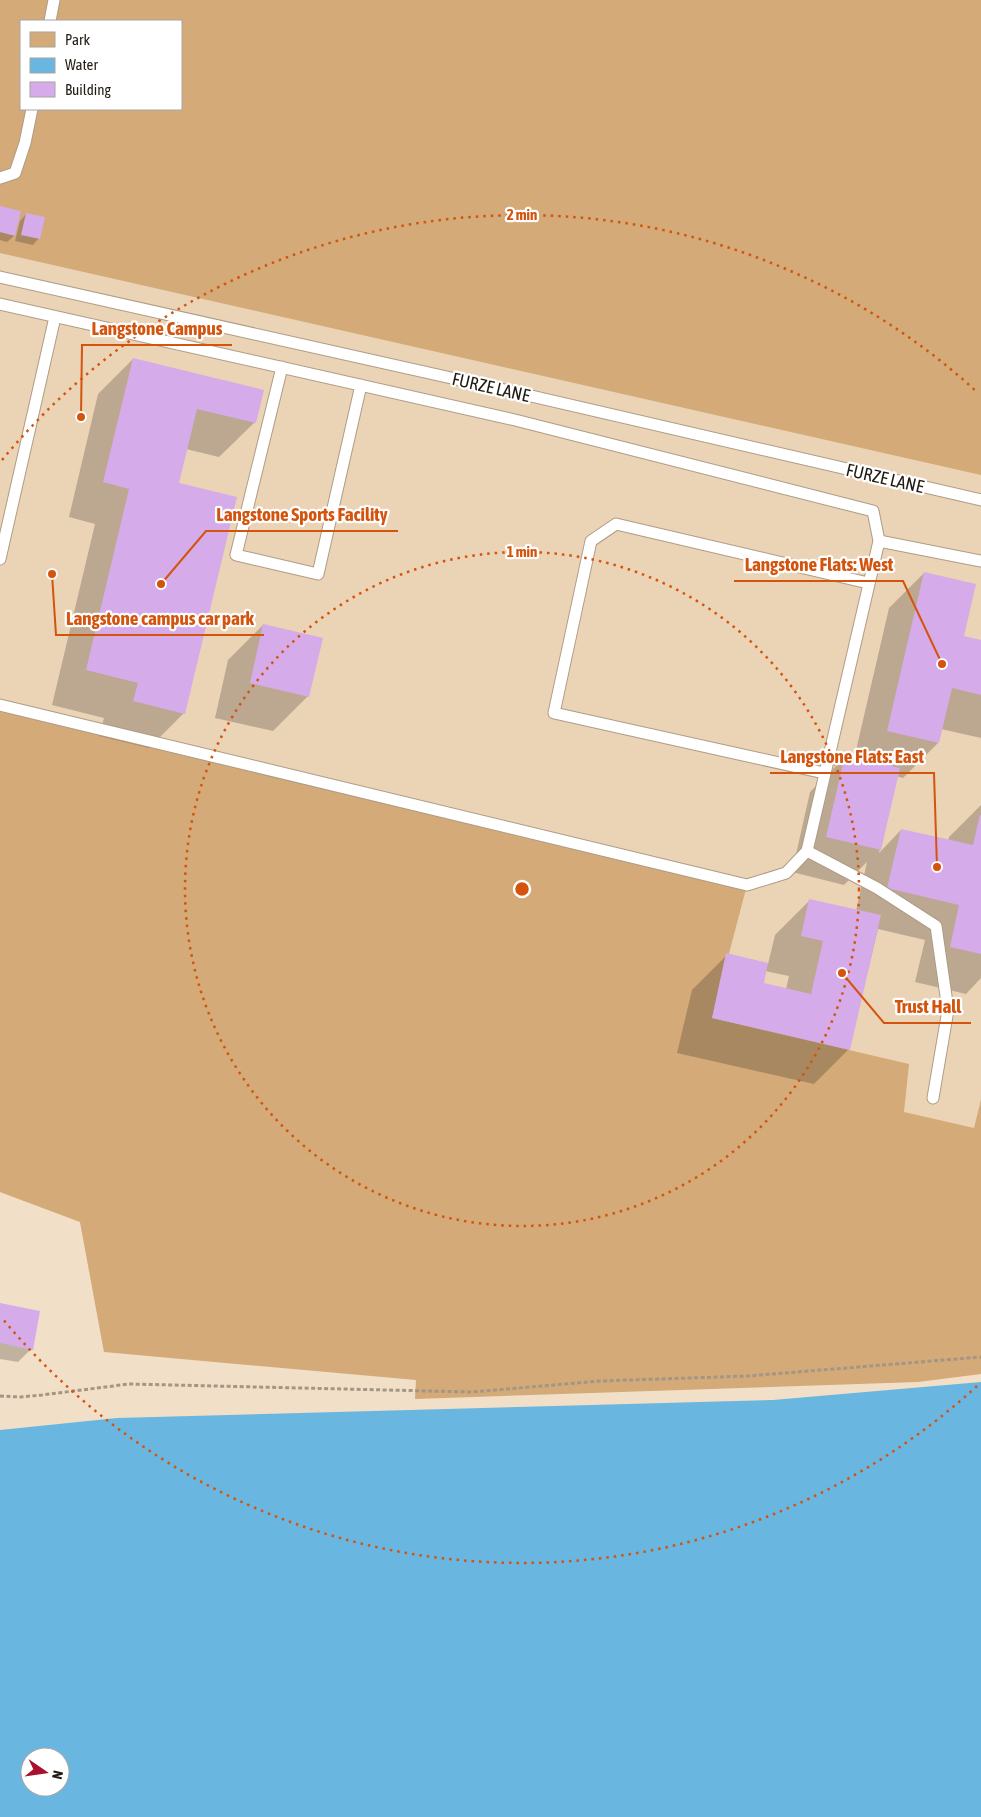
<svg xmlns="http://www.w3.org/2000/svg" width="981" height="1817" viewBox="0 0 981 1817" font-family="'Asap Condensed',sans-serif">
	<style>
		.built { fill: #ebd3b6; fill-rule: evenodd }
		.green { fill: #d3aa78; fill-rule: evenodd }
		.water { fill: #69b7e0; fill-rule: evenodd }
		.shadow { fill: #0003; fill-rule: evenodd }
		.building { fill: #d5abea }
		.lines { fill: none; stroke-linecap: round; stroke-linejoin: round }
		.lane-casing { stroke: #ae9c87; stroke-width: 13 }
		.path { stroke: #a49684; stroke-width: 3; stroke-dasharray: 4 2.5; stroke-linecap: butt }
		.lane { stroke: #fff; stroke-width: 11 }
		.ring { fill: none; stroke: #d4530d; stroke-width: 2.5; stroke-dasharray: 2.5 5 }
		.labels { text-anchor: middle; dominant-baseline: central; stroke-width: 4.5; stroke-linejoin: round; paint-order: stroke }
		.street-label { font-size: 18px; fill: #221b13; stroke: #fff }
		.centre { fill: #d4530d; stroke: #fff; stroke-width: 2.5 }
		.ring-label { font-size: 15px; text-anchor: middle; font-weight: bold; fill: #d4530d; stroke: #fff; stroke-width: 4.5; stroke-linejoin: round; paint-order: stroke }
		.leader { fill: none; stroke: #d4530d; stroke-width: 2 }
		.callout-dot { fill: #d4530d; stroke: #fff; stroke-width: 2 }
		.callout-label { font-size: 19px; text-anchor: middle; font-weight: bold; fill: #d4530d; stroke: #fff; stroke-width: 4.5; stroke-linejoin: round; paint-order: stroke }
	</style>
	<rect width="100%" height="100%" fill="#f2dfc8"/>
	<path class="built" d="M0,0H981V1099L959,1190L104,1352L80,1222L0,1192ZM21,21H181V109H21Z"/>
	<path class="green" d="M0,0H981V475L0,253ZM21,21H181V109H21Z
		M0,705L747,885L712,1018L909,1064L904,1112L974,1128L981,1099V1374L918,1382L415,1399L416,1380L104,1352L80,1222L0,1192Z"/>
	<path class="water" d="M981,1382V1817H0V1430L117,1418L773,1400ZM30,1757H60V1787H30Z"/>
	<path class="shadow" d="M0,207L14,236L7,242L0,240Z
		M26,214L39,238L33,245L15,241L20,221Z
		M133,359L255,422L219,457L186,449L178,484L184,713L149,748L99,736L104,718L52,705L95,524L69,517L98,394Z
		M924,573L962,637L981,642V738L941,729L938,743L903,778L896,776L879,853L901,830L948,841L949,837L981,805V978L966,994L915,982L925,940L878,929L849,1049L814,1084L677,1053L692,990L727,955L768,964L775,935L810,900L856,911L867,862L844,885L792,872L810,792L845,757L854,759L889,608ZM765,971L789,976L786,989L762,984Z
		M263,625L308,696L273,731L215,718L228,660Z
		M0,1304L31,1349L18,1362L0,1359Z"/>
	<path class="building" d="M0,206L21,211L15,236L0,232Z
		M26,213L45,217L40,239L21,235Z
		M133,358L264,390L256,423L197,409L179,483L237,497L185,714L133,701L138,683L86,670L129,489L103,482Z
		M924,572L976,584L964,636L981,640V695L952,688L939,743L887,731Z
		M263,624L323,638L309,697L250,683Z
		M845,755L900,768L881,850L826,837Z
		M980,815H981V954L950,947L959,905L887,888L901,829L973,845Z
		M809,899L881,915L850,1050L712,1018L726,953L768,963L764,983L811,994L823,941L801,936Z
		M0,1303L40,1311L33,1350L0,1343Z"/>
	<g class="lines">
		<g class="lane-casing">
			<path id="lane" d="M50,21L54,0
				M0,178L15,173L25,143L32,109
				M0,277L505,390L981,500
				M0,304L515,420L873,511L879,541L807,851L786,873L747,885L0,705
				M282,367L236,555L318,574L361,385
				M879,541L981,561
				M0,559L55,317
				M824,773L554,713L591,541L616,524L868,583
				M807,851L877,888L936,926L948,1010L933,1098"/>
		</g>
		<path class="path" d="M0,1396L20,1397L42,1395L129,1384L472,1392L600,1381L748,1376L981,1357"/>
		<use href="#lane" class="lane"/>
	</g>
	<g class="ring">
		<circle cx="522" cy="889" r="337"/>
		<path d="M977 1386A674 674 0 0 1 2 1318M2 460A674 674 0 0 1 977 392"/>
	</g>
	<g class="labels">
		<g class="street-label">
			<text transform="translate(491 387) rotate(13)">FURZE LANE</text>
			<text transform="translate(885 478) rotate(13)">FURZE LANE</text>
		</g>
	</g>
	<circle cx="522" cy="889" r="8" class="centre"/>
	<g class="ring-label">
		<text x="522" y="220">2 min</text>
		<text x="522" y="557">1 min</text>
	</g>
	<path class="leader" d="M81 417L82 345H232M161 584L206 531H398M942 664L903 581H734M52 574L56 635H264M937 867L934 773H770M842 973L884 1023H971"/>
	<g class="callout-dot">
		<circle cx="81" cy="417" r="5"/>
		<circle cx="161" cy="584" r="5"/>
		<circle cx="942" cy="664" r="5"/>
		<circle cx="52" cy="574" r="5"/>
		<circle cx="937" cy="867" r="5"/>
		<circle cx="842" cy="973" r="5"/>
	</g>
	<g class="callout-label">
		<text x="157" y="335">Langstone Campus</text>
		<text x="302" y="521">Langstone Sports Facility</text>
		<text x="819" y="571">Langstone Flats: West</text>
		<text x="160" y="625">Langstone campus car park</text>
		<text x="852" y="763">Langstone Flats: East</text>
		<text x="928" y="1013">Trust Hall</text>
	</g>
	<rect x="20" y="20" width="162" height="90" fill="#ffffff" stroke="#a7a4a1"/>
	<rect x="30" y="32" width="25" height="15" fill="#d3aa78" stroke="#a7a4a1"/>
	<text x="65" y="45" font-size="15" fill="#221b13">Park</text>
	<rect x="30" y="58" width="25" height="15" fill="#69b7e0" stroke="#a7a4a1"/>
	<text x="65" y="70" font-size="15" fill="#221b13">Water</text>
	<rect x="30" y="82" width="25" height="15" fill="#d5abea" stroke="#a7a4a1"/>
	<text x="65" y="95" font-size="15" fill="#221b13">Building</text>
	<g transform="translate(45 1772) rotate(103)"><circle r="24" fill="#ffffff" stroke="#a7a4a1"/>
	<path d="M0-4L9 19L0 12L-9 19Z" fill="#a8102d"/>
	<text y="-8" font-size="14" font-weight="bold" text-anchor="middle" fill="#221b13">N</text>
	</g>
</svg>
